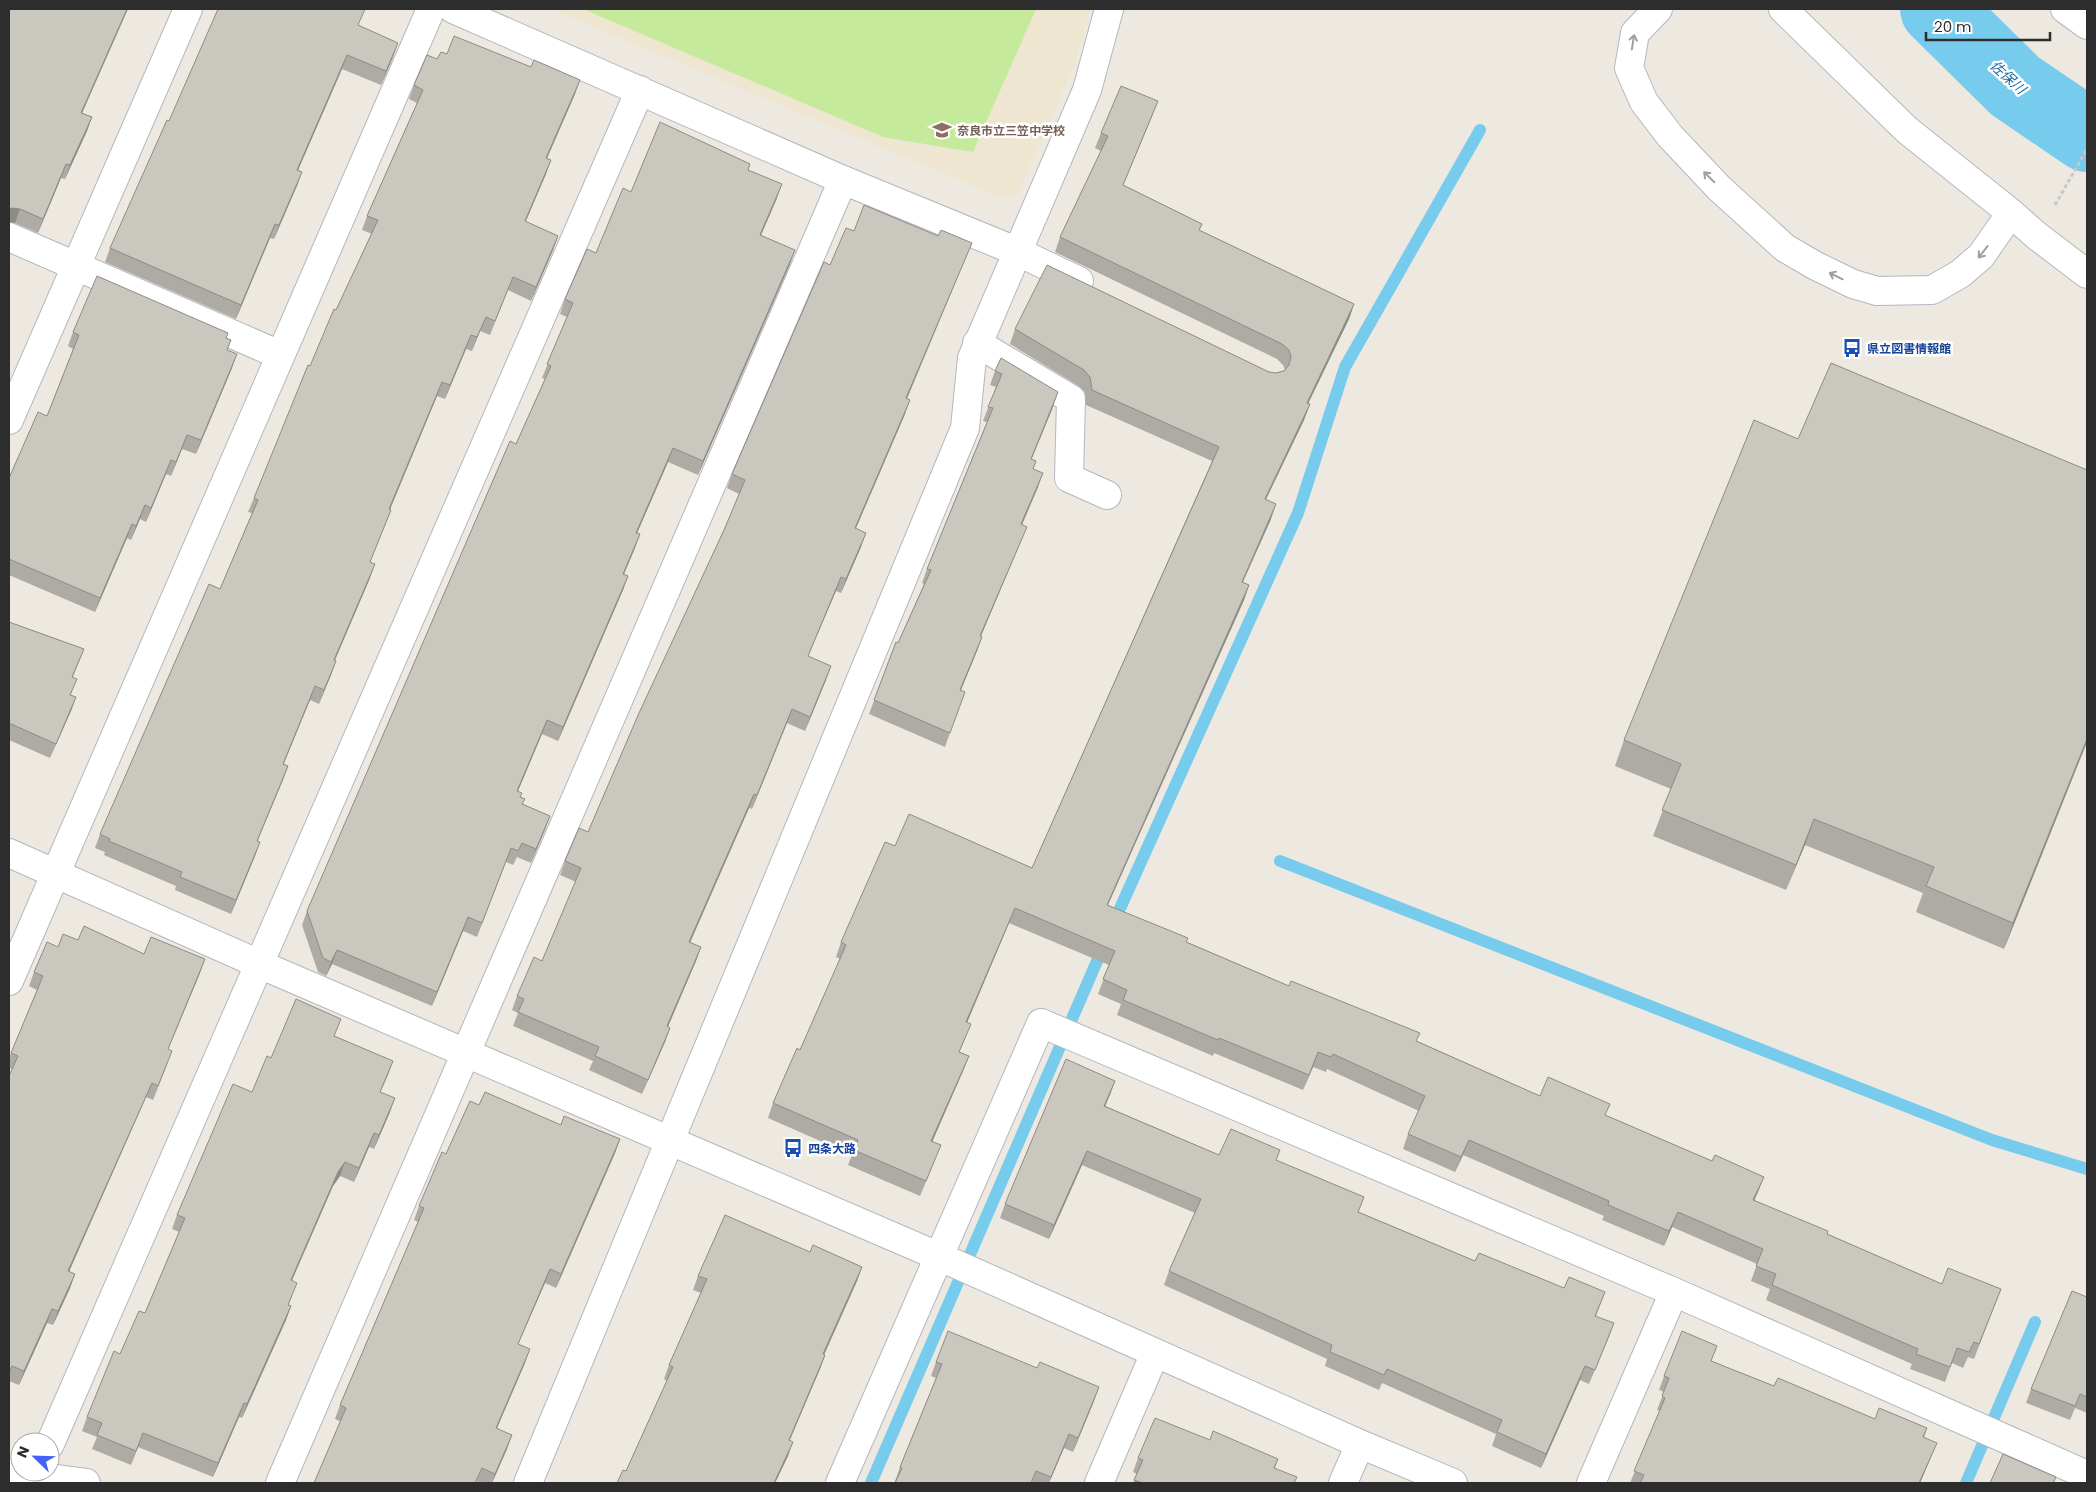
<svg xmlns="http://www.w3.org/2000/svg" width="2096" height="1492" viewBox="0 0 2096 1492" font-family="Poppins,'Noto Sans JP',sans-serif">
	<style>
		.education { fill: #efe6d1 }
		.pitch { fill: #c6ea9b }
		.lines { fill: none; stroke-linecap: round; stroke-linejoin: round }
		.stream { stroke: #77cbed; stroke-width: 12 }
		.river { stroke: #77cbed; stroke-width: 74 }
		.minor-casing { stroke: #b4b6c0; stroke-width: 30 }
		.path { stroke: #c8c8c8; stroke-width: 3; stroke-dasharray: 4 2.5; stroke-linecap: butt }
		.minor { stroke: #fff; stroke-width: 28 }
		.wall { fill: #aeaba4 }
		.shaded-wall { fill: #8d8b86 }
		.building { fill: #cac7bf; stroke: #8d8b86 }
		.oneway { stroke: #a0a0a0 }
		.labels { text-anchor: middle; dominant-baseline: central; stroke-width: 5; stroke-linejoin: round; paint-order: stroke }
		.education-label { font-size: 12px; font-weight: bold; fill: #785e54; stroke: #fff; text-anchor: start }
		.transit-label { font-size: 12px; font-weight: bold; fill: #164399; stroke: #fff; text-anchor: start }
		.water-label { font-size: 14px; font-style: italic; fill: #106a9f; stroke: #fff }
	</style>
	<rect width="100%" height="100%" fill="#eee9e0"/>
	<path class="education" d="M550,9H1090L1075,65L1017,195L1002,198Z"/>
	<path class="pitch" d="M583,9H1036L973,152L883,137Z"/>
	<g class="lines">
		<path class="stream" d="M1280,861L1992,1140L2087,1169
			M1113,924L1298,513L1345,367L1480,130
			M871,1483L1104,945
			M1966,1483L2035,1322"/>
		<path class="river" d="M1937,9L2015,86L2087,135"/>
		<g class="minor-casing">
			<path id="minor" d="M453,9L843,180L1016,251L1079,281
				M1658,9L1635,33L1629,68L1644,102L1670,136L1719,188L1785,248L1816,266L1853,284L1877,291L1932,290L1960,274L1981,256L2011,213
				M1783,9L1907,130L2011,213L2037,236L2087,274
				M2065,9L2087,25
				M9,237L280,355
				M977,343L1071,399L1069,478L1107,495
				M9,420L188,9
				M9,853L259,964L938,1256L1360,1444L1453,1483
				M9,981L431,9
				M50,1444L640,90
				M9,1473L86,1483
				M280,1483L843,180
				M528,1483L965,428L972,358L1087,90L1109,9
				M840,1483L1041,1023L1674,1292L2087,1475
				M1099,1483L1155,1353
				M1343,1483L1360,1444
				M1591,1483L1674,1292"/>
		</g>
		<path class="path" d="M2055,205L2087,149"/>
		<use href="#minor" class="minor"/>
	</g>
	<path class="wall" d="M9,9L82,113L92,117L87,131L65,179L61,178L38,233L15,223L9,222Z
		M358,26L393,57L381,85L342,69L298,170L302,172L274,239L270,238L236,319L105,262L110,248L169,121Z
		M447,54L575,94L547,158L546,174L525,222L558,236L553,250L531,301L508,290L490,335L480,331L472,351L466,349L445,399L437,396L390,510H391L370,562V578L335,660L331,675L319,704L310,700L283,764L288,766L257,841L260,842L255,856L231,914L175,890L176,886L104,855L105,852L95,848L100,834L220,589L252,513L248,512L254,498L310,366L372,234L362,230L367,216L417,103L409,99L414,85L437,59Z
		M1152,116L1123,185L1202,224L1199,230L1354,304L1349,319L1308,404H1310L1304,420L1266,499L1271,519L1243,582L1249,585L1244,600L1108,905L1187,942L1417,1041L1540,1096L1610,1104L1605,1115L1712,1161L1764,1177L1754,1200L1827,1234L1942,1284L2001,1289L1974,1359L1968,1357L1963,1368L1952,1363L1945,1382L1910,1369L1912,1364L1766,1300L1770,1289L1751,1281L1757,1264L1672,1227L1664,1246L1602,1220L1604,1216L1463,1155L1455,1172L1403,1149L1408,1134L1419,1111L1327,1069L1326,1072L1313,1067L1303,1090L1214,1053L1213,1056L1117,1015L1121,1004L1098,994L1109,965L1009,923L967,1022L965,1039L959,1052L969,1056L963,1071L932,1142L935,1160L920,1196L848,1165L852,1155L768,1118L773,1103L800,1050L840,959L836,957L841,942L895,846L1032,868L1212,461L1086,405L1085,392L1079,386L1010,344L1015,329L1276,373L1285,370L1283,365L1277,359L1055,252L1060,237L1101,151L1095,148L1101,133Z
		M748,170L777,198L761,235L790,264L698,475L668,462L637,533L635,548L624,574L628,576L623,590L558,741L542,734L518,791L523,804L550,816L531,863L517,857L513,865L506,862L477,937L463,931L432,1006L332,964L326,976L318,972L302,925L307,911L545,379L542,378L567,317L560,314L565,299L596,253L631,192Z
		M854,231L938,236L972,243L966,257L907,399L905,414L856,528L861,547L841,593L836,591L808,656L826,680L805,731L787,723L752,809L749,808L690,943L701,947L696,961L668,1027L670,1028L665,1042L642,1094L589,1070L593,1061L513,1026L518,1013L512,1010L517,996L542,961L576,882L560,875L565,861L588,832L724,530L739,494L727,488L732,474L830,265Z
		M73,332L226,338L231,340L227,350L232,368L196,454L182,449L171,476L166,474L146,522L140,519L131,540L127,538L95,612L9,575V478L47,416L73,349L68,346Z
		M1001,358L1053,407L1031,459L1036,461L1033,469L1038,487L1022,525L1021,541L981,636L982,637L977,651L961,690L950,733L945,747L869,714L896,642L898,643L924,584L922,583L927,569L987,422L983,421L996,387L990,385L995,371Z
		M1798,439L2087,470V742L2004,949L1916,912L1923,893L1805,845L1786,890L1653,836L1671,789L1615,766L1624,740Z
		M9,622L84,649L73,677L71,695L76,697L71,711L50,758L9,740Z
		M78,940L144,954L200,973L168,1050L167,1065L153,1100L146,1097L69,1272L75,1274L70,1288L53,1325L47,1323L19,1385L9,1381V1076L12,1069L9,1068V1058L37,990L29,986L34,972L58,947Z
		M334,1036L393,1061L380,1092L390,1112L374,1149L369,1147L354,1182L340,1176L333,1186L292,1280V1297L288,1305L291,1306L286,1320L242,1418L239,1417L213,1477L138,1447L131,1465L92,1449L97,1437L82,1431L87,1417L120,1354L145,1313L179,1232L172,1229L177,1215L252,1092L271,1058Z
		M1115,1081L1105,1106L1219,1155L1276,1161L1359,1212L1475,1261L1564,1288L1605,1292L1596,1316L1614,1323L1609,1337L1589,1384L1580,1380L1541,1468L1492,1446L1496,1434L1382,1383L1379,1390L1325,1366L1327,1359L1164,1285L1169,1271L1195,1213L1082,1165L1049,1239L1000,1218L1005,1204Z
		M479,1105L620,1139L615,1153L556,1288L545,1283L518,1344L525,1363L497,1428L507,1449L492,1483H480L335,1419L340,1405L418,1222L414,1220L419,1206L446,1154Z
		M810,1252L862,1267L857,1281L824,1355H825L820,1369L789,1440L788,1456L775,1483H617L626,1471L667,1381L664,1379L669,1365L701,1293L693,1290L698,1276Z
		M2087,1297V1413L2075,1408L2070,1420L2026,1403L2031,1389Z
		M1711,1361L1774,1386L1875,1419L1927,1428L1924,1438L1931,1457L1920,1483H1630L1660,1411L1657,1410L1664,1392L1659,1390L1664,1376Z
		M936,1362L1094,1401L1073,1452L1064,1448L1049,1483H895L896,1482L895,1481L900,1467L936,1378L931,1376Z
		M1210,1440L1278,1459L1275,1468L1294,1483H1133L1137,1474L1133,1472L1138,1458Z"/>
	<path class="shaded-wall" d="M127,9H128L76,127L81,113Z
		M398,43L393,57L381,85L386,71Z
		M347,55L342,69L292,184L297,170Z
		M580,80L575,94L541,172L546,158Z
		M1158,101L1152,116L1117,200L1123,185Z
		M92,117L87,131L65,179L70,165Z
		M551,160L546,174L520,235L525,221Z
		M66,164L61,178L38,233L43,219Z
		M302,172L297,186L274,239L279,225Z
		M782,184L777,198L755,249L760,235Z
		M12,208L20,209L15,223L9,222V209Z
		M275,224L270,238L236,319L241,305Z
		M558,236L553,250L531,301L536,287Z
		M972,243L966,257L901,412L906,398Z
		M795,250L790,264L698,475L703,461Z
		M1354,304L1349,319L1301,418L1307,403Z
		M486,317L480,331L472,351L477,337Z
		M471,335L466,349L445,399L450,385Z
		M237,354L232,368L196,454L201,440Z
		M442,382L437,396L384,523L389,509Z
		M1058,392L1053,407L1026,473L1031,459Z
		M910,400L905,414L850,542L855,528Z
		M1310,404L1304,420L1259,514L1265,499Z
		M187,435L182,449L171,476L176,462Z
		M673,448L668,462L631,547L636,533Z
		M171,460L166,474L146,522L151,508Z
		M1043,473L1038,487L1016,538L1021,524Z
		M1276,504L1271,519L1236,597L1242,582Z
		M145,505L140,519L131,540L136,526Z
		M132,524L127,538L95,612L100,598Z
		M1027,527L1021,541L975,650L980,636Z
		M866,533L861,547L841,593L846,579Z
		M640,534L635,548L618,588L623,574Z
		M375,564L370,578L329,674L334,660Z
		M628,576L623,590L558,741L563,727Z
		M841,577L836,591L802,670L808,656Z
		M1249,585L1244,600L1101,920L1107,905Z
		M982,637L977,651L955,704L960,690Z
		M336,661L331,675L319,704L324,690Z
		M831,666L826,680L805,731L810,717Z
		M315,686L310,700L278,778L283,764Z
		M76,697L71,711L50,758L56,744Z
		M792,709L787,723L752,809L757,795Z
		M547,720L542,734L512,805L517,791Z
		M2087,739V742L2004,949L2013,923Z
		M288,766L283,780L252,854L257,841Z
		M754,794L749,808L684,956L689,942Z
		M550,816L545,830L531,863L536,849Z
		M1814,819L1805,845L1786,890L1796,865Z
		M260,842L255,856L231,914L236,900Z
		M1015,908L1009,923L961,1037L966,1022Z
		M468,917L463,931L432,1006L437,992Z
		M701,947L696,961L662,1040L667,1026Z
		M337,950L332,964L326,976L331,962Z
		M205,959L200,973L162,1063L168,1049Z
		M670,1028L665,1042L642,1094L648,1080Z
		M1318,1052L1313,1067L1303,1090L1309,1075Z
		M969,1056L963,1071L926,1156L931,1141Z
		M393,1061L388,1075L374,1106L380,1092Z
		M1115,1081L1110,1095L1099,1120L1104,1106Z
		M152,1083L146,1097L63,1285L68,1271Z
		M395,1098L390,1112L374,1149L379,1135Z
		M374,1133L369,1147L354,1182L359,1168Z
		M620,1139L615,1153L556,1288L561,1274Z
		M1469,1140L1463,1155L1455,1172L1461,1157Z
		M1087,1151L1082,1165L1049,1239L1054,1225Z
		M345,1162L340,1176L333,1186L286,1294L291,1280L338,1172Z
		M1764,1177L1758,1192L1748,1215L1753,1200Z
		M1678,1212L1672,1227L1664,1246L1669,1231Z
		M862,1267L857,1281L818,1368L823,1354Z
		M550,1269L545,1283L512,1358L518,1344Z
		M75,1274L70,1288L53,1325L58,1311Z
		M291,1306L286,1320L242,1418L247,1404Z
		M52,1309L47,1323L19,1385L24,1371Z
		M530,1349L525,1363L491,1442L496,1428Z
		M825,1355L820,1369L784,1454L789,1440Z
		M1585,1366L1580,1380L1541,1468L1546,1454Z
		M1099,1387L1094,1401L1073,1452L1078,1438Z
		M244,1403L239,1417L213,1477L218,1463Z
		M143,1433L138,1447L131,1465L136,1451Z
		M1069,1434L1064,1448L1049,1483L1051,1477Z
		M512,1435L507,1449L492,1483L495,1474Z
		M793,1442L788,1456L775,1483H774Z
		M1937,1443L1931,1457L1920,1483H1919Z"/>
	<path class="building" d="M9,9H127L81,113L92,117L70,165L66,164L43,219L20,209L12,208L9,209Z
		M218,9H365L358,25L398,43L386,71L347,55L297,170L302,172L279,225L275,224L241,305L110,248L167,120L169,121Z
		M454,36L531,67L534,60L580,80L546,158L551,160L525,221L558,236L536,287L513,277L495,321L486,317L477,337L471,335L450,385L442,382L389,509L391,510L370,562L375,564L334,660L336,661L324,690L315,686L283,764L288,766L257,841L260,842L236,900L180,877L182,872L109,841L110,839L100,834L209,584L220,589L258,500L254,498L308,365L310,366L334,309L336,310L378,220L367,216L423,90L414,85L427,55L437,59L441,52L447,54Z
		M1121,86L1158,101L1123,185L1202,224L1199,230L1354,304L1307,403L1310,404L1265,499L1276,504L1242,582L1249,585L1107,905L1188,938L1186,942L1289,986L1291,981L1420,1033L1416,1041L1540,1096L1548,1077L1610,1104L1605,1115L1712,1161L1715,1155L1764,1177L1753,1200L1828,1231L1827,1234L1942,1284L1948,1268L2001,1289L1979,1344L1974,1342L1969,1352L1957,1348L1950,1367L1916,1354L1918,1349L1772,1285L1776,1274L1756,1266L1763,1249L1678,1212L1669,1231L1608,1205L1609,1201L1469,1140L1461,1157L1408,1134L1425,1096L1333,1054L1331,1057L1318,1052L1309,1075L1219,1038L1218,1040L1123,1000L1127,990L1103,979L1115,951L1015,908L966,1022L971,1024L959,1052L969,1056L931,1141L941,1145L926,1181L854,1150L858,1140L773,1103L797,1048L800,1050L846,945L841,942L885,842L895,846L909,814L1032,868L1219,447L1092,390L1090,377L1084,370L1015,329L1047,265L1269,372L1276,373L1284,371L1289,365L1291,357L1289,350L1282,344L1060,237L1108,136L1101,133Z
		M660,122L750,164L748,170L782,184L760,235L795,250L703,461L673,448L636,533L640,534L623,574L628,576L563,727L547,720L517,791L522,793L520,797L525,799L522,804L550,816L536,849L522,843L518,851L511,848L482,923L468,917L437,992L337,950L331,962L323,958L307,911L510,441L516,444L551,366L547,364L573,303L565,299L587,249L596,253L623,188L631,192Z
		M864,205L938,236L941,230L972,243L906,398L910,400L855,528L866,533L846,579L841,577L808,656L831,666L810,717L792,709L757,795L754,794L689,942L701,947L667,1026L670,1028L648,1080L595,1056L599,1047L518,1012L524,999L517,996L534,957L542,961L581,868L565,861L579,828L588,832L639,713L724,530L745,480L732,474L824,262L830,265L846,228L854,231Z
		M97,276L228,333L226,338L231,340L227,350L237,354L201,440L187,435L176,462L171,460L151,508L145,505L136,526L132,524L100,598L9,559V478L38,412L47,416L79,335L73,332Z
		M1001,358L1058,392L1031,459L1036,461L1033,469L1043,473L1021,524L1027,527L980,636L982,637L960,690L965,692L950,733L874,700L896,642L898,643L931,570L927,569L993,408L988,407L1002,374L995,371Z
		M1831,363L2087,470V739L2013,923L1926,886L1934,867L1814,819L1796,865L1662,810L1681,764L1624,740L1754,420L1798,439Z
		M9,622L84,649L72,677L77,679L70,695L76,697L56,744L9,723Z
		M84,926L144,954L151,937L205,959L168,1049L172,1051L158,1086L152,1083L68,1271L75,1274L58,1311L52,1309L24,1371L12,1366L9,1372V1076L18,1056L11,1053L43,976L34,972L47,942L58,947L63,934L78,940Z
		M296,999L341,1019L334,1036L393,1061L380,1092L395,1098L379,1135L374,1133L359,1168L345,1162L338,1172L291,1280L297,1283L288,1305L291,1306L247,1404L244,1403L218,1463L143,1433L136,1451L97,1435L102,1423L87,1417L114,1351L120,1354L139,1311L145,1313L185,1218L177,1215L233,1084L252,1092L267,1056L271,1058Z
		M1066,1059L1115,1081L1104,1106L1219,1155L1231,1129L1280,1150L1276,1160L1364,1197L1358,1212L1475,1261L1479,1253L1564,1288L1569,1277L1605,1292L1595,1316L1614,1323L1595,1370L1585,1366L1546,1454L1497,1432L1502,1420L1387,1369L1384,1375L1330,1352L1332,1345L1169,1271L1201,1199L1087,1151L1054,1225L1005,1204Z
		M485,1092L561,1125L564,1116L620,1139L561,1274L550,1269L518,1344L530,1349L496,1428L512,1435L495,1474L482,1468L475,1483H314L346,1408L340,1405L424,1208L419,1206L442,1152L446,1154L470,1101L479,1105Z
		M725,1215L810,1252L813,1245L862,1267L823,1354L825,1355L789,1440L793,1442L774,1483H617L623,1470L626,1471L673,1367L669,1365L707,1279L698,1276Z
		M2072,1291L2087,1297V1397L2080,1394L2075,1406L2031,1389Z
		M948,1331L1037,1368L1040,1362L1099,1387L1078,1438L1069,1434L1051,1477L1036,1471L1031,1483H895L902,1468L900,1467L942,1364L936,1362Z
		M1682,1331L1717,1346L1711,1361L1774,1386L1778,1378L1875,1419L1879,1408L1927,1428L1923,1437L1937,1443L1919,1483H1640L1644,1475L1634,1471L1665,1398L1662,1396L1669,1378L1664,1376Z
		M1155,1418L1210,1440L1213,1431L1278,1459L1274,1468L1297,1477L1294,1483H1143L1134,1480L1143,1460L1138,1458Z
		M2003,1454L2056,1477L2053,1483H1990Z"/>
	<defs><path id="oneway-shaft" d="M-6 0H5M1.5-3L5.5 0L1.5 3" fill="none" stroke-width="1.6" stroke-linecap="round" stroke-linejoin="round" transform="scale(1.25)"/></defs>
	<g class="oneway">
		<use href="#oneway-shaft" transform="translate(1633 42) rotate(-81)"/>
		<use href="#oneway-shaft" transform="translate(1709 177) rotate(-135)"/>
		<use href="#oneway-shaft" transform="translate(1983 252) rotate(128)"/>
		<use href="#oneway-shaft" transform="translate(1836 276) rotate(-154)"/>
	</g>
	<defs>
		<g id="school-bare" transform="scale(1.5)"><path d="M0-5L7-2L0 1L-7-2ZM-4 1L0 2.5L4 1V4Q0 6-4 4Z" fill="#8d6e63" stroke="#fff" stroke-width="2.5" paint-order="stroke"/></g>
		<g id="bus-bare" transform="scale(1.5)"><path d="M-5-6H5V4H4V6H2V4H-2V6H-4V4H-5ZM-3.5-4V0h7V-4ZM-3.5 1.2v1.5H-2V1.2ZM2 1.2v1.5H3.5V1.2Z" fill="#1a4fb4" stroke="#fff" stroke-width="2.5" paint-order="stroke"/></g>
	</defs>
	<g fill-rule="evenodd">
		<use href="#school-bare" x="942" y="130"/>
		<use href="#bus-bare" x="1852" y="348"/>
		<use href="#bus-bare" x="793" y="1148"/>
	</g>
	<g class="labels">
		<g class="education-label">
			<text x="957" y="130">奈良市立三笠中学校</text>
		</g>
		<g class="transit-label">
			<text x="1867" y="348">県立図書情報館</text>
			<text x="808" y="1148">四条大路</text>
		</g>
		<g class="water-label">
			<text transform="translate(2008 77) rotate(42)">佐保川</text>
		</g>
	</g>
	<rect width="2096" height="1492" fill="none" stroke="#2d2d2d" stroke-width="20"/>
	<g transform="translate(35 1457) rotate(293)"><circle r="24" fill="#ffffff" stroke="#ababab"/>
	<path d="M0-4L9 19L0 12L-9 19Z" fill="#4562f7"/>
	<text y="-8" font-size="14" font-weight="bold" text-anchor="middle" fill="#2d2d2d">N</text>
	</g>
	<path d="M1926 32v8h124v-8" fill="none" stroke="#2d2d2d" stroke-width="2.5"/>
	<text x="1934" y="32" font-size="15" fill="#2d2d2d" stroke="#ffffff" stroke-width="4" paint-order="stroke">20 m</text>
</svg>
